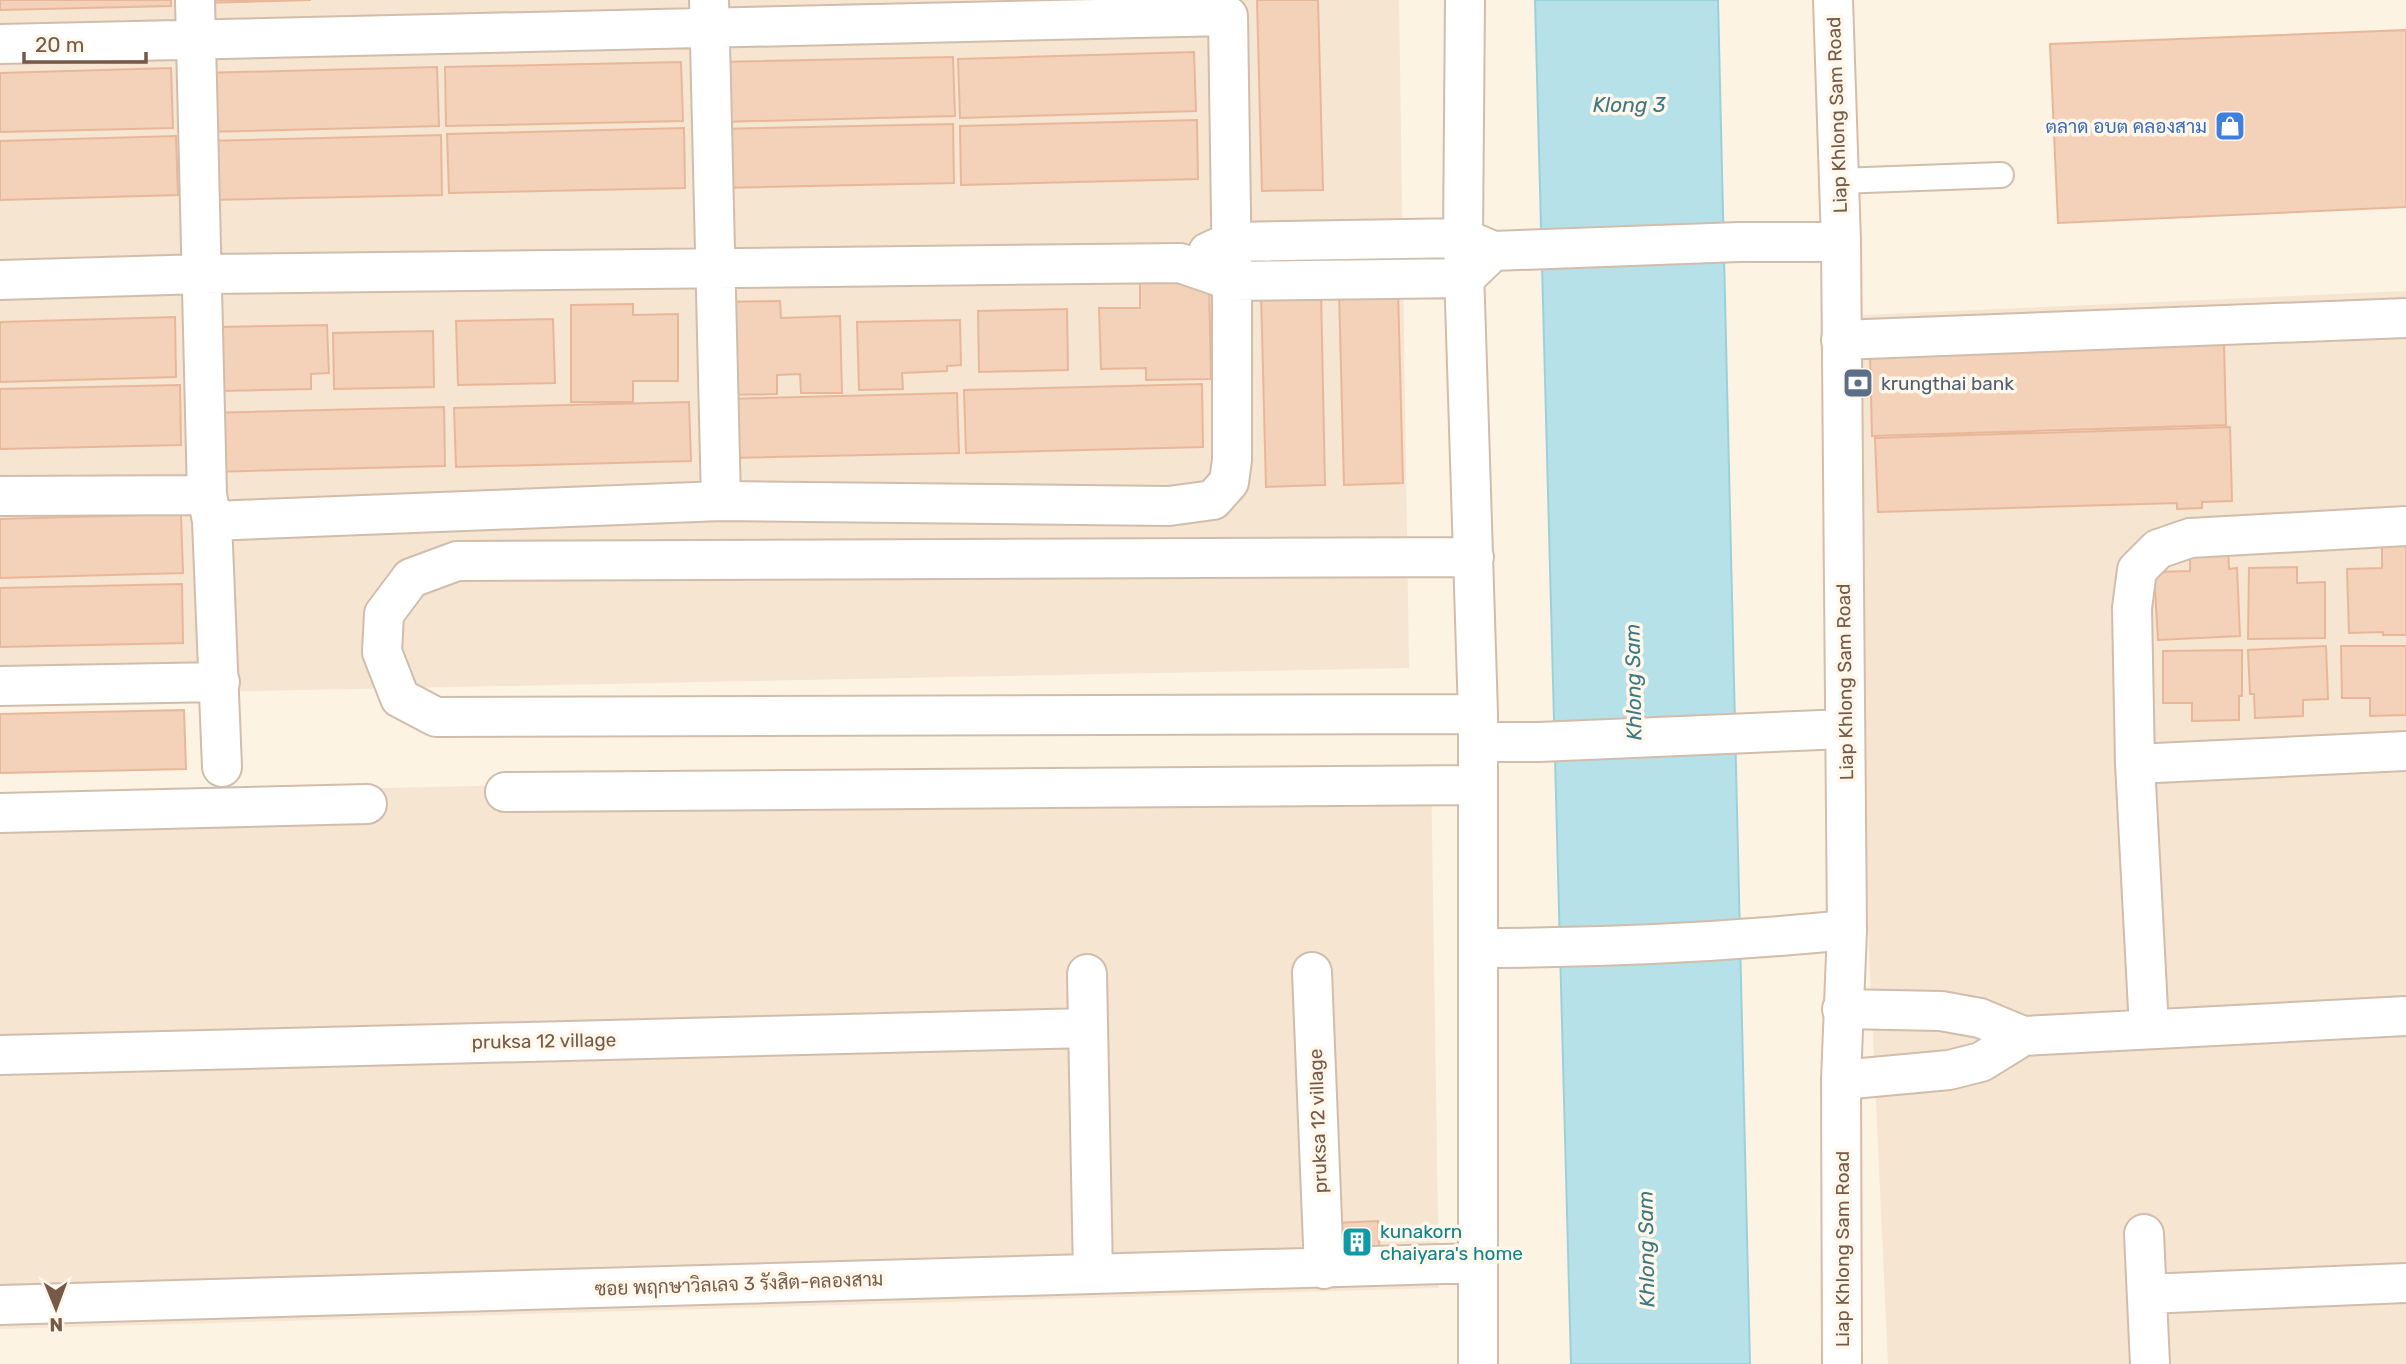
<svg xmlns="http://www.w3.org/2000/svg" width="2406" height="1364" viewBox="0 0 2406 1364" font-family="Rubik,Sarabun,sans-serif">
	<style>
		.residential { fill: #f5e5d1 }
		.water { fill: #b6e1e8; stroke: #9cd0da; stroke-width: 2 }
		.building { fill: #f4d1b9; stroke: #e8b799; stroke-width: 2 }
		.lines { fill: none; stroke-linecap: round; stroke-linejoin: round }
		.lane-casing { stroke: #d1bdac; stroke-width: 28 }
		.street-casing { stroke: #d1bdac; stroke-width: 42 }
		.secondary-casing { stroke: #d5bda9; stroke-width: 42 }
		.lane { stroke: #fff; stroke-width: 24 }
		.street { stroke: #fff; stroke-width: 38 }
		.secondary { stroke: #fff; stroke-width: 38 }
		.labels { text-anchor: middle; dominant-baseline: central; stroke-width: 7; stroke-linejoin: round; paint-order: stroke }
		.street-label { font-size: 19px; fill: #775948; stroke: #fff7ea }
		.shop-label { font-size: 19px; fill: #366cbe; stroke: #fff7ea; text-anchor: end }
		.service-label { font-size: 19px; fill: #4e5e75; stroke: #fff7ea; text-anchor: start }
		.culture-label { font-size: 19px; fill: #0d838f; stroke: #fff7ea; text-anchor: start }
		.water-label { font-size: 21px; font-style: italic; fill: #3d7884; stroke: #fff7ea }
	</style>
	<rect width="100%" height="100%" fill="#fdf3e3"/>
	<path class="residential" d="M0,0H1399L1409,668L0,696Z
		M2406,291V1364H1888L1840,316Z
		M1431,766L1439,1288L0,1329V796Z"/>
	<path class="water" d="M1535,0H1718L1750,1364H1571Z"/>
	<path class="building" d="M0,0H171V6L0,10Z
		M203,0H311L203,3Z
		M1257,0H1318L1323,190L1262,191Z
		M2406,30V207L2058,223L2050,44Z
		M1194,52L1196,111L960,118L958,59Z
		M953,57L955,116L719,122L717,62Z
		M681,62L683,121L446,126L445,67Z
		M437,67L439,126L202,132L201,73Z
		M171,68L173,128L0,132V73Z
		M1197,120L1198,179L961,185L960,126Z
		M953,124L954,183L718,188L717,129Z
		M684,128L685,188L449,193L447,134Z
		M441,135L442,195L206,200L205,141Z
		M176,136L178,195L0,200V141Z
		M1209,280L1211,379L1146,380V368L1101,369L1099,308H1140V282Z
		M1398,290L1403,483L1344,485L1339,291Z
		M1321,292L1325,485L1266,487L1261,293Z
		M780,301L781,318L840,316L842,393H801L800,374L777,375V394L722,395L719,302Z
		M633,304V315L678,314V381H633V402H571V305Z
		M1067,309L1068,370L979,372L978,311Z
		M175,317L176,377L0,382V322Z
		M553,319L555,383L458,385L456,321Z
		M960,320L961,365L947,366V371L902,373L903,389L859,390L857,322Z
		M327,325L329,373L311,374V389L219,391L217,327Z
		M433,331L434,387L334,389L333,333Z
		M2224,343L2226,425L1872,436L1870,354Z
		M1202,384L1203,447L966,453L964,390Z
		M180,385L181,445L0,449V389Z
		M957,393L959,453L726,458L724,399Z
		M689,402L691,461L456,467L454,408Z
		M444,407L445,466L209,472L208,413Z
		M2230,427L2232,501L2202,502V508L2177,509V503L1878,512L1875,438Z
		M181,514L183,573L0,578V519Z
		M2228,546L2229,569L2237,568L2240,636L2158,640L2154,572L2190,571V548Z
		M2382,546H2406V635H2383V632L2349,633L2347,569L2382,568Z
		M2297,567V583L2325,582V638L2248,639L2249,568Z
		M182,584L183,643L0,647V588Z
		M2326,646L2328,699L2303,700V716L2255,718L2254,694H2250L2248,650Z
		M2341,646H2406V715L2370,716V698H2342Z
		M2242,650V696H2239V720L2192,721V703H2163V651Z
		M184,710L186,769L0,773V714Z
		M1378,1221L1380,1261L1335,1263L1334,1223Z"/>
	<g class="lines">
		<g class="lane-casing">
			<path id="lane" d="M1839,181L2001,175"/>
		</g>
		<g class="street-casing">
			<path id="street" d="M195,0L207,495L212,521
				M709,0L721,501
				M1465,0L1463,238L1478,714V1364
				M0,44L1228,16L1232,281V460L1229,482L1213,500L1169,506L721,501L212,521L222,767
				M1208,252L1230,242L1463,238L1493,251L1739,242H1841
				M0,280L203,274L1180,263L1232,281L1465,278L1493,251
				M1841,340L2406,318
				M0,496L207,495
				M1474,557L457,561L411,578L384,614L382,652L400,698L436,717L1478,714
				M0,686L220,682
				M1478,742H1539L1845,729
				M2135,764L2406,751
				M505,792L1478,785
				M0,813L367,804
				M1478,948C1601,948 1725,942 1847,930
				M1312,972L1324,1269
				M1087,974L1093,1273
				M1842,1009L1941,1011L1980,1018L2023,1036L2406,1016
				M2149,1028L2135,764L2132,608L2137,570L2158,549L2190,538L2406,526
				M0,1055L1088,1028
				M1841,1080L1949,1070L1981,1062L2023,1036
				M2144,1234L2150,1364
				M2147,1294L2406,1283
				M0,1305L1478,1263"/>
		</g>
		<g class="secondary-casing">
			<path id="secondary" d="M1833,0L1841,242L1847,930L1841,1080L1842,1364"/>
		</g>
		<use href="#lane" class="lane"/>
		<use href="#street" class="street"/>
		<use href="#secondary" class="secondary"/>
	</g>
	<defs>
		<g id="shop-square" transform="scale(1.575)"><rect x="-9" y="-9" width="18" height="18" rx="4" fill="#3f7fe0" stroke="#fff7ea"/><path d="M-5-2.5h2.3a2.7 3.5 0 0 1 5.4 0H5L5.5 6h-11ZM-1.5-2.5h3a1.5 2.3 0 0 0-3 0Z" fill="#fff"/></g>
		<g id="bank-square" transform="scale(1.575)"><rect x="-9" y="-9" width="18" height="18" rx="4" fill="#5c6f8a" stroke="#fff7ea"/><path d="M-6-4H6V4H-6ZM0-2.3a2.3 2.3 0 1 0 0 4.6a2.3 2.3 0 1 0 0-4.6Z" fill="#fff"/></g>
		<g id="building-square" transform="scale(1.575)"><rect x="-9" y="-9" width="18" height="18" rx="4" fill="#0f9aa8" stroke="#fff7ea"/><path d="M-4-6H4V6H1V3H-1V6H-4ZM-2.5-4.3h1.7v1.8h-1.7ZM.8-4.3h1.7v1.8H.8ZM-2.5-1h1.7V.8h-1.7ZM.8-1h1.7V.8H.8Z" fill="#fff"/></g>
	</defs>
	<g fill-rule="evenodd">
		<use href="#shop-square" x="2230" y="126"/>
		<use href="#bank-square" x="1858" y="383"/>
		<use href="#building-square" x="1357" y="1242"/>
	</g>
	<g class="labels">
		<g class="street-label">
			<text transform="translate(1837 115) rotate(-92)">Liap Khlong Sam Road</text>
			<text transform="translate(1845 682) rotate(-91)">Liap Khlong Sam Road</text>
			<text transform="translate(544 1041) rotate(-1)">pruksa 12 village</text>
			<text transform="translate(1318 1121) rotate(-92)">pruksa 12 village</text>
			<text transform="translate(1842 1249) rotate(-90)">Liap Khlong Sam Road</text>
			<text transform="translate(739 1284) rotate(-2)">ซอย พฤกษาวิลเลจ 3 รังสิต-คลองสาม</text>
		</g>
		<g class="shop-label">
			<text x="2207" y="126">ตลาด อบต คลองสาม</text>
		</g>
		<g class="service-label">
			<text x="1881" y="383">krungthai bank</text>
		</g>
		<g class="culture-label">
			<text x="1380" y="1231">kunakorn<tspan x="1380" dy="22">chaiyara's home</tspan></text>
		</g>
		<g class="water-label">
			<text x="1629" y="104">Klong 3</text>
			<text transform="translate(1633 682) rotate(-91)">Khlong Sam</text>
			<text transform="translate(1646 1249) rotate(-91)">Khlong Sam</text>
		</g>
	</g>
	<g transform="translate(56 1308) rotate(179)" stroke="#fff7ea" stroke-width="5" paint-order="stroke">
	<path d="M0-5L12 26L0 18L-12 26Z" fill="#775948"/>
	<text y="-10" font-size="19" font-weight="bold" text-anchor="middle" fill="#775948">N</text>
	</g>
	<path d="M24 52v10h122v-10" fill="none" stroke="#775948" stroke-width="3.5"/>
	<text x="35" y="52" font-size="21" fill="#775948" stroke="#fff7ea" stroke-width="5" paint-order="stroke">20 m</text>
</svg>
